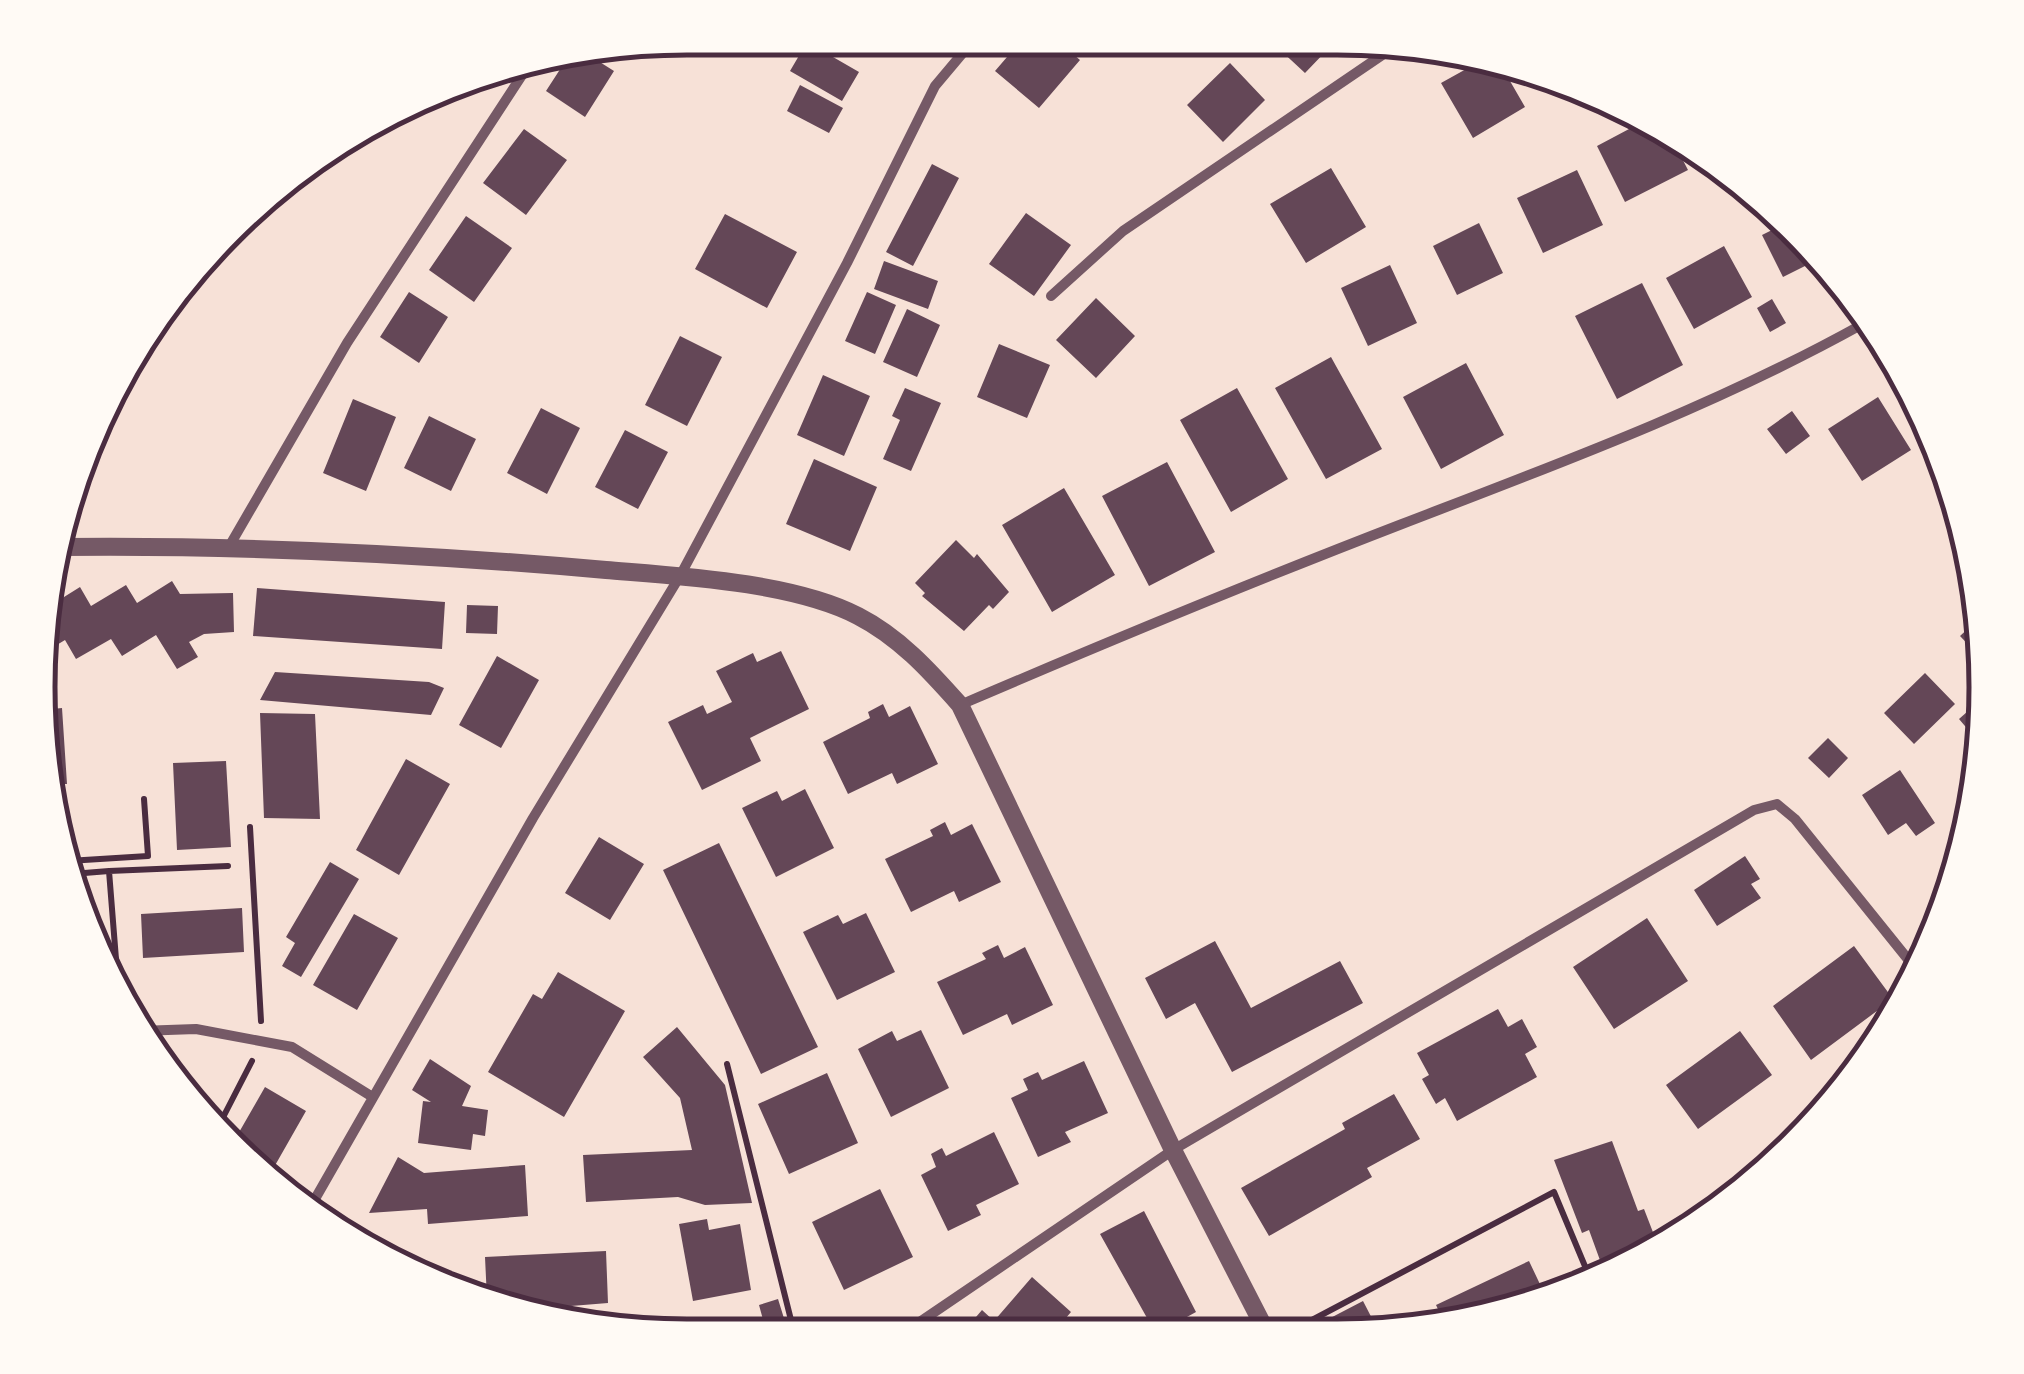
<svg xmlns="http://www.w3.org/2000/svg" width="2024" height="1374" viewBox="0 0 2024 1374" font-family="'Fira Sans',sans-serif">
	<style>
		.building { fill: #644757 }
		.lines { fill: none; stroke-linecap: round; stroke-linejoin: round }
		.path { stroke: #4a2c40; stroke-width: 6 }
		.minor { stroke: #755966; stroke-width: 10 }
		.tertiary { stroke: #755966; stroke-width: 18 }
		.rim { fill: none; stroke: #4a2c40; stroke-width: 5 }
	</style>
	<rect width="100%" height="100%" fill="#f7e1d7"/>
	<path class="building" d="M807,42L859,72L842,101L790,71Z
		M1019,43H1060L1080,60L1039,108L995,71Z
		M1277,47L1329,48L1305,73Z
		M587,54L614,71L585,117L546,91L568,57Z
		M1486,58L1499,62L1525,107L1473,138L1441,83Z
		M1230,63L1265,100L1223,142L1187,105Z
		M800,85L843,108L829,133L787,111Z
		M1646,120L1672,139L1688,170L1625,202L1597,146Z
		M524,129L567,160L526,215L483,183Z
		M932,164L959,178L913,266L886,252Z
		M1331,168L1366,227L1306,263L1270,204Z
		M1577,170L1603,225L1543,253L1517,198Z
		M1026,213L1071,245L1034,296L989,264Z
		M725,214L797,252L767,308L695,269Z
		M466,216L512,248L474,302L429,270Z
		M1788,222L1817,260L1783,277L1762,235Z
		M1479,223L1503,273L1457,295L1433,246Z
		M1724,246L1752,297L1694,329L1666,278Z
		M884,261L938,281L928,309L874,289Z
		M1390,265L1417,323L1368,346L1341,288Z
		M1642,283L1683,365L1617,399L1575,316Z
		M409,292L448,317L419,363L380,337Z
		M867,292L896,305L875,354L845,341Z
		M1096,298L1135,336L1096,378L1056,340Z
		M1772,299L1786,323L1770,332L1757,308Z
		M907,309L940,325L917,377L883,362Z
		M680,336L722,357L687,426L645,405Z
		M999,344L1050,365L1027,418L977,397Z
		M1331,357L1382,449L1326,479L1275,388Z
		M1466,363L1504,435L1441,469L1403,397Z
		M823,375L870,396L844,456L797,435Z
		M905,388L941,403L911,471L883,459L900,420L892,416Z
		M1237,388L1288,479L1231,512L1180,420Z
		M1878,397L1911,450L1862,481L1828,429Z
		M353,399L396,417L366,491L323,473Z
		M541,408L580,428L547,494L507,473Z
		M1792,411L1810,436L1786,454L1767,429Z
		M429,416L476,439L451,491L404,468Z
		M625,430L668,452L638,509L595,487Z
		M814,459L877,487L850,551L786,524Z
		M1167,462L1215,552L1149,586L1102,496Z
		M1064,488L1115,575L1052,612L1002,525Z
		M956,540L974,558L977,554L1009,592L993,609L989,605L964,631L922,596L925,593L915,583Z
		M172,581L180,594L233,593L234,632L204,634L189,642L198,657L177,669L156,635L122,656L111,639L76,659L65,640L40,655L48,607L80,587L91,606L126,585L137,603Z
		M257,588L445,602L442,649L253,636Z
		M467,605L498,606L497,634L466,633Z
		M1974,623L1981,658L1960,636Z
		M781,651L809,709L750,738L761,761L702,790L668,722L703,705L707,714L732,702L716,671L753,653L757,662Z
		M497,656L539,680L501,748L459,725Z
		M275,672L429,682L444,688L431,715L260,700Z
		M1925,673L1955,704L1914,744L1884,713Z
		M883,704L889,717L910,706L938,764L897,784L892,773L848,794L823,742L870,718L868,712Z
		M1976,704L1982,711L1976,739L1959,719Z
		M62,708L67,784H63L66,857L50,814L43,710Z
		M260,713L315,714L320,819L264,818Z
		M1828,738L1848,758L1829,778L1808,758Z
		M406,759L450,784L399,875L356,850Z
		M226,761L231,847L177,850L173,763Z
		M1900,770L1935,823L1916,836L1906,823L1888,835L1862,795Z
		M805,789L834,848L776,877L742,808L777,791L782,801Z
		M945,822L951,835L972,824L1001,882L959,902L954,891L911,912L885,859L933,836L930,830Z
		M599,837L644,864L610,920L565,893Z
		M719,843L818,1047L761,1074L663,870Z
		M1745,856L1760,879L1751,884L1761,898L1717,926L1694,890Z
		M330,862L359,879L301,977L282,966L295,943L286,937Z
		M242,908L244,952L143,958L141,914Z
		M866,913L895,972L837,1000L803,932L838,915L843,924Z
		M354,914L398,938L357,1010L313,985Z
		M1647,918L1688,981L1614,1029L1573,967Z
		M1215,941L1251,1008L1340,961L1363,1003L1232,1072L1195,1003L1166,1019L1145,978Z
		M998,945L1004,958L1025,947L1053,1005L1012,1025L1007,1014L963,1035L937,982L986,959L982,953Z
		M1854,946L1893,999L1811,1060L1773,1006Z
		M558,972L625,1011L564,1117L488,1072L533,994L542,999Z
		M1498,1009L1508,1027L1522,1019L1537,1047L1525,1054L1537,1077L1457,1121L1445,1098L1436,1104L1422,1079L1429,1075L1417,1053Z
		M677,1027L725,1085L752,1203L705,1205L678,1197L586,1202L583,1155L692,1150L680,1098L643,1057Z
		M921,1030L949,1088L891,1117L858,1049L892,1031L897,1041Z
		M1740,1031L1772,1075L1698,1129L1666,1085Z
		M430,1059L471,1086L462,1106L488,1110L485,1136L473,1134L471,1150L418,1143L423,1101L431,1102L412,1090Z
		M1084,1061L1108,1113L1065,1132L1071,1142L1038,1157L1011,1098L1028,1090L1023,1079L1038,1072L1042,1080Z
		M167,1066L185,1067V1090Z
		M827,1073L858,1143L789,1174L758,1104Z
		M265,1087L306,1111L269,1176L230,1148Z
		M1394,1094L1420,1139L1367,1168L1372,1177L1269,1236L1241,1188L1345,1129L1342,1123Z
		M1815,1117L1797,1146L1787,1140Z
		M994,1132L1019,1184L976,1205L981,1215L948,1231L921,1175L936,1167L931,1154L942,1148L946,1156Z
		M1612,1141L1638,1211L1644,1209L1656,1240L1605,1274L1589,1230L1582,1233L1554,1160Z
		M398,1157L424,1173L525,1165L528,1216L428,1224L427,1209L369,1213Z
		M880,1189L913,1257L844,1290L812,1222Z
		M1144,1211L1196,1312L1156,1334L1100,1234Z
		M707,1219L709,1230L740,1224L751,1290L693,1301L679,1224Z
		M362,1242L420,1258L415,1275L399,1269Z
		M606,1251L608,1303L571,1306V1319L557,1320V1307L542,1308L543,1318L528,1313V1308L487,1299L485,1257Z
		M1529,1261L1547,1299L1446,1326L1436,1305Z
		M1032,1277L1071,1312L1054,1332L964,1331L982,1310L994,1321Z
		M778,1299L787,1328L765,1327L759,1305Z
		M1363,1301L1379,1332L1320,1336L1315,1326Z"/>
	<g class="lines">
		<path class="path" d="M250,827L261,1021
			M68,861L148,856L144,799
			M109,871L228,866
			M72,874L109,871L119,997
			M727,1064L793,1328
			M216,1131L252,1061
			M1293,1330L1554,1192L1592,1283"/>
		<path class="minor" d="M1051,296L1123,231L1391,49
			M230,545L347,343L530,63
			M960,705C1107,642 1254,581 1402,524C1558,464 1715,406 1861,325
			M139,1031L196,1029L292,1047L371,1096
			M311,1206L533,818L680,576L847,263L935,86L972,42
			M908,1330L1173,1150L1754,810L1777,804L1795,819L1915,968"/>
		<path class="tertiary" d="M61,547C244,545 424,554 606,570C678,576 793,582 858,616C899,637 929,670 960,705L1173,1150L1268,1335"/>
	</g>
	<path d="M0 0H2024V1374H0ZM687 55H1337A632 632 0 0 1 1969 687V687A632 632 0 0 1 1337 1319H687A632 632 0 0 1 55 687V687A632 632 0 0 1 687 55Z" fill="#fffaf5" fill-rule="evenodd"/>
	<path class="rim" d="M687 55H1337A632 632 0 0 1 1969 687V687A632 632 0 0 1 1337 1319H687A632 632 0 0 1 55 687V687A632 632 0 0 1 687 55Z"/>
</svg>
